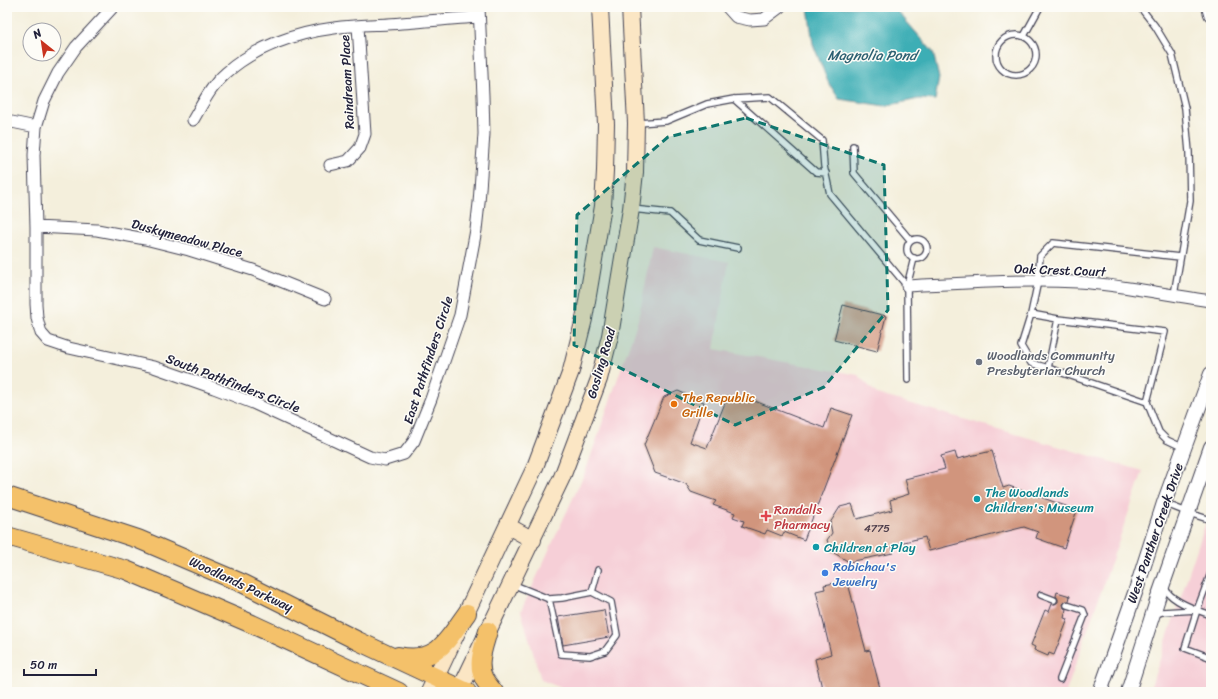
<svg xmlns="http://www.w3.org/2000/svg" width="1218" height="699" viewBox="0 0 1218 699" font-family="Sriracha,sans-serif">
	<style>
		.built { fill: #f6cfd7 }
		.water { fill: #3caeb5; stroke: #2f6878 }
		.building { fill: #d1957d }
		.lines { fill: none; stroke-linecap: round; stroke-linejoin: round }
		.service-casing { stroke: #424153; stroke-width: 8 }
		.minor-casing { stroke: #424153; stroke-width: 13 }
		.tertiary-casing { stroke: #424153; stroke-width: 16 }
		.secondary-casing { stroke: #424153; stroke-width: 18 }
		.primary-casing { stroke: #424153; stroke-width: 20 }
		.service { stroke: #fff; stroke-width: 5.5 }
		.minor { stroke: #fff; stroke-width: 11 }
		.tertiary { stroke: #fff; stroke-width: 14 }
		.secondary { stroke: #fbe6c4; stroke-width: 16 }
		.primary { stroke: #f4c16b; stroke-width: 18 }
		.marked { fill: #0f766e; fill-opacity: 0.2; stroke: #0f766e; stroke-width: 3; stroke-dasharray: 8 5; stroke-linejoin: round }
		.worship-dot { fill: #6b7280; stroke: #fdfcf7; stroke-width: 1.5 }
		.food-dot { fill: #e8710a; stroke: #fdfcf7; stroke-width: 1.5 }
		.culture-dot { fill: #0f9aa8; stroke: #fdfcf7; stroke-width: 1.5 }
		.health-dot { fill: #e0444e; stroke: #fdfcf7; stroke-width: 1.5 }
		.shop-dot { fill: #3f7fe0; stroke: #fdfcf7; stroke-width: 1.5 }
		.labels { text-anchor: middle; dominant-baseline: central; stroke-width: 3; stroke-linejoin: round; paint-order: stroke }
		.number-label { font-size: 11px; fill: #4e3f4c }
		.street-label { font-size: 13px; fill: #22223b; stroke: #fdfcf7 }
		.worship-label { font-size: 13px; fill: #5b616d; stroke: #fdfcf7; text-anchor: start }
		.food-label { font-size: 13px; fill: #c56008; stroke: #fdfcf7; text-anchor: start }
		.culture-label { font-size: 13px; fill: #0d838f; stroke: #fdfcf7; text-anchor: start }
		.health-label { font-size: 13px; fill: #be3a42; stroke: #fdfcf7; text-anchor: start }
		.shop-label { font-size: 13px; fill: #366cbe; stroke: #fdfcf7; text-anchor: start }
		.water-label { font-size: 14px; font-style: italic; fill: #2e6172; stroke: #fdfcf7 }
	</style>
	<rect width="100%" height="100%" fill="#fdfcf7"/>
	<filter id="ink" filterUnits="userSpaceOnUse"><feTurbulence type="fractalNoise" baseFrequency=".025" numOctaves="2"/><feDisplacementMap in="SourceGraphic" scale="8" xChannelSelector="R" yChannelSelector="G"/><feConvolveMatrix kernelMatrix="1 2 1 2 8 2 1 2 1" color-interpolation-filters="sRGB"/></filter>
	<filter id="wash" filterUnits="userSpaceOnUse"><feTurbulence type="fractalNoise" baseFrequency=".012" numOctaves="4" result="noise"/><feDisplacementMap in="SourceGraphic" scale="16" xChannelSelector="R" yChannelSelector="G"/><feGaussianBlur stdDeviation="0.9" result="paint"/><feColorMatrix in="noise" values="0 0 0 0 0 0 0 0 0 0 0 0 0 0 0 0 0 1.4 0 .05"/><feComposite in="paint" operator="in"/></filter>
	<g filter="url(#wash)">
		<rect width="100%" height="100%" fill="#f4efdc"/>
		<path class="built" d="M653,247L729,262L714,349L858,375L877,394L1143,471L1066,692H572L541,680L521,611L586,470L638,320Z
			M1211,507V692H1149Z"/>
		<path class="water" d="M808,7H894L933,52L939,78L935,100L919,99L885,106L839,99L828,82L813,44Z"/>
		<g id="blocks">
			<path class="building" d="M843,305L886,316L877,351L834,340Z
				M678,391L704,402L690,442L707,448L727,398L752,400L824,428L831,408L852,415L804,540L784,532L782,536L767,530L765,534L742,526L744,521L733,517L735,513L713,505L716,501L691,492L686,484L655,473L644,445L664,397Z
				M992,451L1003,488L1009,486L1077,510L1064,548L1036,538L1038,532L1024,527L929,551L925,537L892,545L893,553L849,562L831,551L827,540L832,533L830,523L840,507L852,504L857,519L892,510L890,500L909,494L905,479L945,469L941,456L955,452L957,459Z
				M840,582L849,587L866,651L870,650L881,692H823L815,659L831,654L816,591L825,589L824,585Z
				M1057,592L1070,596L1069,601H1066L1063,604L1064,608L1066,609L1064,618L1068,619L1054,655L1049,653L1048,656L1034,650L1035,647L1031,645L1045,610L1049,612L1052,604H1055L1058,602V599L1056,596Z
				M604,610L609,637L563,645L558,617Z"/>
		</g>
	</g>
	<g filter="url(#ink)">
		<use href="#blocks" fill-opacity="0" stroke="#424153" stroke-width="1"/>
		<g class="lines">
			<g class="service-casing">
				<path id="service" d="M1140,7L1155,26L1172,54L1185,108L1189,152L1190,201L1174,295
					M996 55a20 20 0 1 1 40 0a20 20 0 1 1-40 0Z
					M1024,36L1040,7
					M734,99L816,172L826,173
					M638,123L666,121L707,104L734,99L770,97L822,140L824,166L830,194L907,286
					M853,146L854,173L911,241
					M632,209L670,213L699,240L738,248
					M907 249a10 10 0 1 1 20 0a10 10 0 1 1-20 0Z
					M1031,314L1058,319
					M1048,368L1031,363L1021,346L1031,314L1038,281L1040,256L1053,243L1180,257
					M908,380L907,286L914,258
					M1147,402L1165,332L1058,319L1048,368L1147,402L1159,432L1167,440L1184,448
					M1164,503L1189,513L1211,520
					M1211,573L1197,610L1185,648L1209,657L1211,652
					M512,584L549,599L562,598L592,592L598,570
					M1165,587C1168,600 1199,611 1211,615
					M1041,595L1054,600
					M549,599L561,654L590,656L605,651L617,635L611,602L592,592
					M1154,615L1162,612L1197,610
					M1060,679L1085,615L1083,610L1067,605"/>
			</g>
			<g class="minor-casing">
				<path id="minor" d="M113,7L76,47L58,73L44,101L36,127L34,155L36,227V304L37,318L41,333L48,341L69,348L154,367L214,388L253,403L370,457L385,460L404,454L414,441L431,399L460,315L476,230L479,203L484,134L483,96L479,7
					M727,7L736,17L750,20L764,19L780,7
					M193,120C203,103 211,86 226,73C255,47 295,33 334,28C352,25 370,25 388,24C418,22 449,19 479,17
					M7,121L36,127
					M330,165L348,161L360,148L365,134L358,26
					M36,227L97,230L145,239L189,250L253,270L325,299
					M907,286C964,283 1021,279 1078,282C1123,285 1167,295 1211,301"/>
			</g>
			<g class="tertiary-casing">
				<path id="tertiary" d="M1209,7L1211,14
					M1100,692L1136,590L1164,503L1211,374
					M1128,692L1158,598L1211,447"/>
			</g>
			<g class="secondary-casing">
				<path id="secondary" d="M508,526L533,540
					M429,692L535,467L571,371L584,319L603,206L605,171L606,124L600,7
					M459,692L562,477L599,379L610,336L631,209L635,172L636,123L630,7"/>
			</g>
			<g class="primary-casing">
				<path id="primary" d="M7,496L138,539L244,584L358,641L467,692
					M7,536L126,570L252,624L399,692
					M488,631C484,646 476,664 484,679C487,684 491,688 494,692
					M398,656C438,664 446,641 467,613"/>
			</g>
			<use href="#service" class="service"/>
			<use href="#minor" class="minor"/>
			<use href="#tertiary" class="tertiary"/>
			<use href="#secondary" class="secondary"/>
			<use href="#primary" class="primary"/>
		</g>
	</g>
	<path class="marked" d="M746,118L884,165L888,310L824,387L735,425L574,345L577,215L668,137Z"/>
	<circle class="worship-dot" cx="979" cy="362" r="4"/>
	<circle class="food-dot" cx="674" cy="404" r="4"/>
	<g class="culture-dot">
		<circle cx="977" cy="499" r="4"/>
		<circle cx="816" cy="547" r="4"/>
	</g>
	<path class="health-dot" d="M764 510h4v4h4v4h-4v4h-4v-4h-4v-4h4z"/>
	<circle class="shop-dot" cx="825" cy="573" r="4"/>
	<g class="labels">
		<g class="number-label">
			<text x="877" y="528">4775</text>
		</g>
		<g class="street-label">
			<text transform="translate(347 82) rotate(-93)">Raindream Place</text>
			<text transform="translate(187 238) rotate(15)">Duskymeadow Place</text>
			<text transform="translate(1060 270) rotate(2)">Oak Crest Court</text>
			<text transform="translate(428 360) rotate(-72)">East Pathfinders Circle</text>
			<text transform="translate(601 363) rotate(-74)">Gosling Road</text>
			<text transform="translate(233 383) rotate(21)">South Pathfinders Circle</text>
			<text transform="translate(1155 533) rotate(-71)">West Panther Creek Drive</text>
			<text transform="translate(241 584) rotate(25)">Woodlands Parkway</text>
		</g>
		<g class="worship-label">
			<text x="987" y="355">Woodlands Community<tspan x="987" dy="15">Presbyterian Church</tspan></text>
		</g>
		<g class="food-label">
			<text x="682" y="397">The Republic<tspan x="682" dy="15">Grille</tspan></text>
		</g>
		<g class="culture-label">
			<text x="985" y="492">The Woodlands<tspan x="985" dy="15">Children's Museum</tspan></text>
			<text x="824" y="547">Children at Play</text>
		</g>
		<g class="health-label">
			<text x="774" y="509">Randalls<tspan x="774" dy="15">Pharmacy</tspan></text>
		</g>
		<g class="shop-label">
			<text x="833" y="566">Robichau's<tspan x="833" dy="15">Jewelry</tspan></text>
		</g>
		<g class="water-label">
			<text x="872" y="55">Magnolia Pond</text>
		</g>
	</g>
	<rect width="1218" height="699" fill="none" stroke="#fdfcf7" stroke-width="24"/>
	<g transform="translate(42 42) rotate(330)"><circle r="19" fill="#fdfcf7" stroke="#a5a5ac"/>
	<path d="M0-3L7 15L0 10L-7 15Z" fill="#c8321e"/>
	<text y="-6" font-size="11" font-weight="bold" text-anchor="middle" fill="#22223b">N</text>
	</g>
	<path d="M24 669v6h72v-6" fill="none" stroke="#22223b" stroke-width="2"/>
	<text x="30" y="669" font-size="12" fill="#22223b" stroke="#fdfcf7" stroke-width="3" paint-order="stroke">50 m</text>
</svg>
